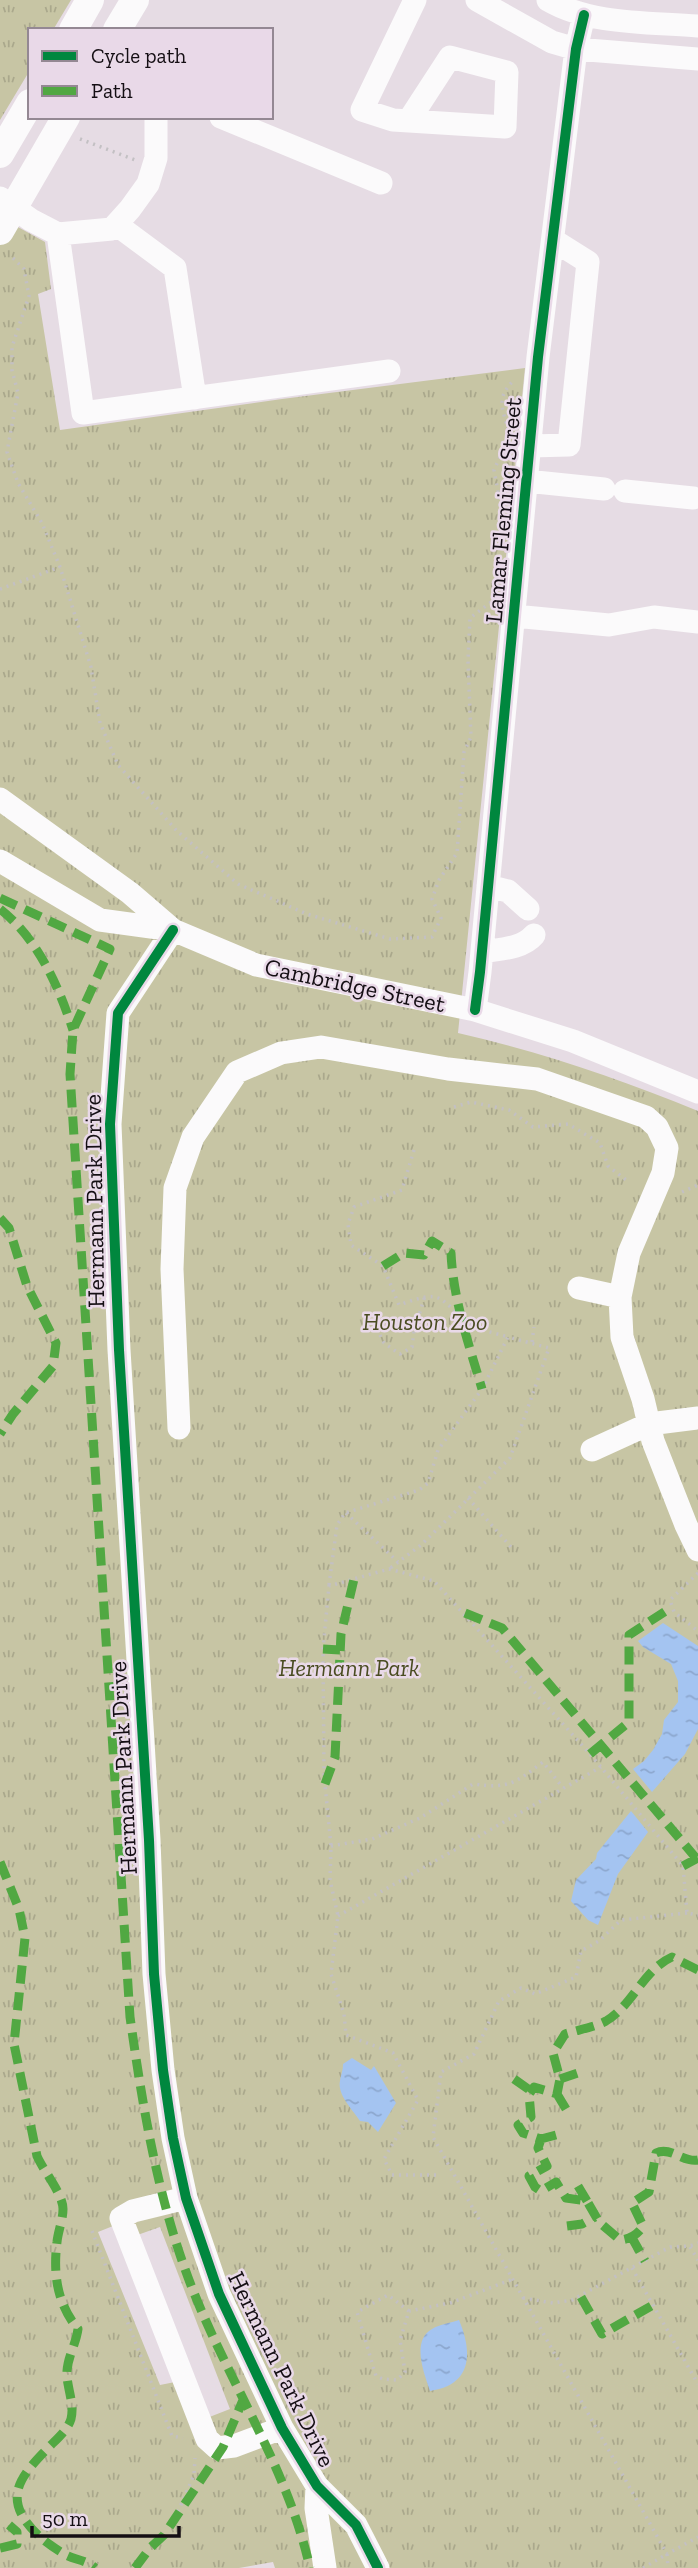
<svg xmlns="http://www.w3.org/2000/svg" width="698" height="2568" viewBox="0 0 698 2568" font-family="'Zilla Slab',serif">
	<style>
		.park { fill: url(#park-tufts); fill-rule: evenodd }
		.water { fill: url(#water-ripples) }
		.lines { fill: none; stroke-linecap: round; stroke-linejoin: round }
		.path { stroke: #c3c0c3; stroke-width: 3.5; stroke-dasharray: 2 5; stroke-linecap: butt }
		.minor { stroke: #fbfafb; stroke-width: 23 }
		.major { stroke: #fbfafb; stroke-width: 28 }
		.quiet { stroke: #51a842; stroke-width: 9; stroke-dasharray: 18 9; stroke-linecap: butt }
		.cycleway-casing { stroke: #e9d9e8; stroke-width: 15 }
		.cycleway { stroke: #00873e; stroke-width: 10 }
		.labels { text-anchor: middle; dominant-baseline: central; stroke-width: 5; stroke-linejoin: round; paint-order: stroke }
		.street-label { font-size: 24px; fill: #140e13; stroke: #e9d9e8 }
		.park-label { font-size: 24px; font-style: italic; fill: #4a4c21; stroke: #e9d9e8 }
	</style>
	<defs>
		<pattern id="park-tufts" width="24" height="20" patternUnits="userSpaceOnUse" patternTransform="scale(1.75)"><rect width="24" height="20" fill="#c7c5a4"/><path d="M3 7l-1-3M5 7V3M7 7l1-3M15 17l-1-3M17 17v-4M19 17l1-3" fill="none" stroke="#aaa88c"/></pattern>
		<pattern id="water-ripples" width="26" height="14" patternUnits="userSpaceOnUse" patternTransform="scale(1.75)"><rect width="26" height="14" fill="#a4c4f1"/><path d="M2 4q2-2 4 0t4 0M15 11q2-2 4 0t4 0" fill="none" stroke="#8ca7ce"/></pattern>
	</defs>
	<rect width="100%" height="100%" fill="#e6dce4"/>
	<path class="park" d="M0,0H71L53,30H30V70L0,120Z
		M0,217L45,242L51,289L38,294L60,430L282,399L525,368L458,1033C541,1052 620,1079 698,1111V2568H275L273,2562L239,2568H0ZM123,2222L129,2238L160,2227L230,2409L194,2423L175,2382L160,2385L98,2232Z"/>
	<path class="water" d="M663,1623L698,1646V1729L685,1754L652,1792L633,1769L644,1761L653,1750L662,1734L664,1720L678,1702V1681L671,1664L643,1647L638,1641Z
		M631,1811L648,1832L618,1874L598,1925L588,1920L571,1901L576,1880L596,1859L597,1853Z
		M352,2058L371,2070L374,2066L396,2103L378,2132L368,2122L360,2121C353,2110 337,2095 340,2081C341,2074 343,2071 343,2064Z
		M459,2320C473,2353 472,2385 430,2391C424,2373 411,2341 432,2329C440,2324 451,2323 459,2320Z"/>
	<g class="lines">
		<path class="path" d="M80,139L135,160
			M13,258L24,269L29,296L12,347V370L18,393L7,452L18,483L42,523L60,567L91,667L100,723L118,765L177,831L238,884L307,914L390,939L432,937L441,918L432,899L439,880L457,853L464,752L471,737L468,661L470,618L495,599
			M508,430C503,408 495,399 514,380
			M500,527V503L494,470L507,441
			M0,589L60,567
			M454,1107L471,1102L509,1110L533,1127L568,1124L600,1143L608,1166L626,1180
			M414,1150L402,1190L354,1207L348,1224L351,1245L383,1266L399,1305C446,1288 435,1298 471,1324C481,1331 496,1333 508,1337
			M682,1192L698,1185
			M380,1335L384,1343L400,1354L412,1347L414,1331L425,1296
			M532,1342L534,1327
			M468,1498L511,1547
			M346,1513L398,1562
			M698,1573L670,1600L674,1612L698,1631
			M329,1585L337,1525L345,1513L419,1490L428,1483L438,1450L482,1389L508,1337L549,1348L510,1458L421,1545L389,1569
			M331,1846L372,1839L420,1818L473,1784C509,1789 515,1783 543,1762L563,1788
			M687,1913L621,1920L599,1941L581,1951L576,1977L535,1994L521,1988L499,2001L474,2054L441,2072L433,2137L667,2554L698,2537
			M338,1916L601,1767
			M436,2175H392L384,2159L418,2100L393,2053L346,2035L344,2014L331,1974L338,1916L330,1880L331,1846L324,1774L323,1649L329,1586L389,1569L434,1581L590,1754L683,1866L687,1913L698,1915
			M92,2231L172,2436L183,2438
			M690,2247L698,2260
			M632,2268L698,2384
			M523,2298L553,2303L572,2300L670,2247L690,2246L698,2243
			M409,2311L388,2295L357,2312L376,2376L383,2379L397,2380L405,2372L400,2340L409,2311L450,2303L513,2279
			M175,2518L194,2475L195,2458
			M643,2568L667,2554L668,2568"/>
		<path class="minor" d="M477,0L552,42L576,49L698,59
			M548,0C591,25 649,22 698,26
			M221,117L381,183
			M409,120L450,57L507,72L505,127L393,120L362,110L415,0
			M0,198L31,220L58,234L83,413L389,371
			M117,225L175,268L195,398
			M58,234L112,229L130,209L148,184L156,158V117
			M530,446L569,445L588,262L553,240
			M526,481L604,489
			M625,491L693,498
			M514,616L609,625L654,617L698,622
			M0,799L130,893L173,930
			M0,861L100,920L173,930L256,965L475,1010L573,1041L698,1092
			M488,886L508,891L528,909
			M173,930L118,1013L110,1124L119,1350L149,1840L154,1974L163,2070L173,2138L186,2198L219,2294L282,2428L317,2486L356,2525L378,2568
			M482,952C499,949 522,949 534,935
			M475,1010L480,972L538,357L576,49L584,15
			M579,1288L620,1297
			M179,1428L172,1269L175,1188L193,1137L237,1072L281,1053L321,1047L448,1069L537,1079L646,1117L657,1127L667,1148L663,1173L629,1253L620,1297L622,1337L643,1399L653,1441L686,1525L698,1550
			M592,1450L649,1424L698,1418
			M186,2198L133,2211L121,2218L207,2439L217,2448L234,2446L282,2428
			M317,2486L316,2508L325,2568"/>
		<path class="major" d="M73,30L90,0
			M117,30L135,0
			M0,154L30,103
			M0,231L66,117"/>
		<path class="quiet" d="M0,898L110,949L73,1030L70,1074L130,2017C144,2116 160,2213 199,2305C236,2393 289,2474 310,2568
			M0,909C38,939 58,985 73,1030
			M0,1218L9,1228L27,1286L56,1343L53,1366L13,1414L0,1434
			M383,1266L404,1253L424,1255L432,1241L451,1253C453,1299 469,1345 482,1389
			M465,1613L502,1628L696,1858
			M323,1649L340,1650
			M590,1754L629,1722V1635L672,1607
			M325,1784L335,1757L341,1634L354,1579
			M0,1862L19,1909L25,1938L14,2044L37,2156C44,2172 63,2194 63,2209C63,2220 58,2231 57,2242C53,2274 57,2304 78,2329C76,2344 68,2356 67,2371C66,2386 75,2403 71,2419C68,2429 58,2438 51,2445C19,2477 0,2499 39,2536C47,2543 57,2550 66,2555C76,2560 86,2560 95,2568
			M683,1866L698,1858
			M698,1970L672,1957C643,1970 633,2005 606,2021C595,2027 577,2030 565,2034L553,2053L560,2079L557,2094L534,2087L529,2094L531,2117L518,2125L523,2133L541,2139L538,2148L547,2166L529,2176L535,2187L541,2191L556,2182L566,2198L587,2201L599,2222L620,2240C628,2240 639,2234 643,2226L632,2203L649,2192L656,2153C671,2146 683,2163 698,2160
			M514,2079L531,2091
			M560,2079L584,2071
			M557,2094L566,2109
			M541,2139L556,2135
			M578,2186L587,2201
			M567,2226L582,2224L595,2217
			M631,2236L645,2261
			M581,2297L602,2334L653,2305
			M0,2548L17,2544V2532L9,2525
			M135,2568L150,2548L164,2535L223,2447L243,2400"/>
		<g class="cycleway-casing">
			<path id="cycleway" d="M173,930L118,1013L110,1124L119,1350L149,1840L154,1974L163,2070L173,2138L186,2198L219,2294L282,2428L317,2486L356,2525L378,2568
				M475,1010L480,972L538,357L576,49L584,15"/>
		</g>
		<use href="#cycleway" class="cycleway"/>
	</g>
	<g class="labels">
		<g class="street-label">
			<text transform="translate(503 510) rotate(-85)">Lamar Fleming Street</text>
			<text transform="translate(355 985) rotate(12)">Cambridge Street</text>
			<text transform="translate(94 1201) rotate(-91)">Hermann Park Drive</text>
			<text transform="translate(123 1768) rotate(-93)">Hermann Park Drive</text>
			<text transform="translate(282 2369) rotate(64)">Hermann Park Drive</text>
		</g>
		<g class="park-label">
			<text x="425" y="1321">Houston Zoo</text>
			<text x="349" y="1667">Hermann Park</text>
		</g>
	</g>
	<rect x="28" y="28" width="245" height="91" fill="#e9d9e8" stroke="#948893" stroke-width="2"/>
	<rect x="42" y="51" width="35" height="10" fill="#00873e" stroke="#948893" stroke-width="2"/>
	<text x="91" y="63" font-size="21" fill="#140e13">Cycle path</text>
	<rect x="42" y="86" width="35" height="10" fill="#51a842" stroke="#948893" stroke-width="2"/>
	<text x="91" y="98" font-size="21" fill="#140e13">Path</text>
	<path d="M32 2526v10h147v-10" fill="none" stroke="#140e13" stroke-width="3.5"/>
	<text x="42" y="2526" font-size="21" fill="#140e13" stroke="#e9d9e8" stroke-width="5" paint-order="stroke">50 m</text>
</svg>
